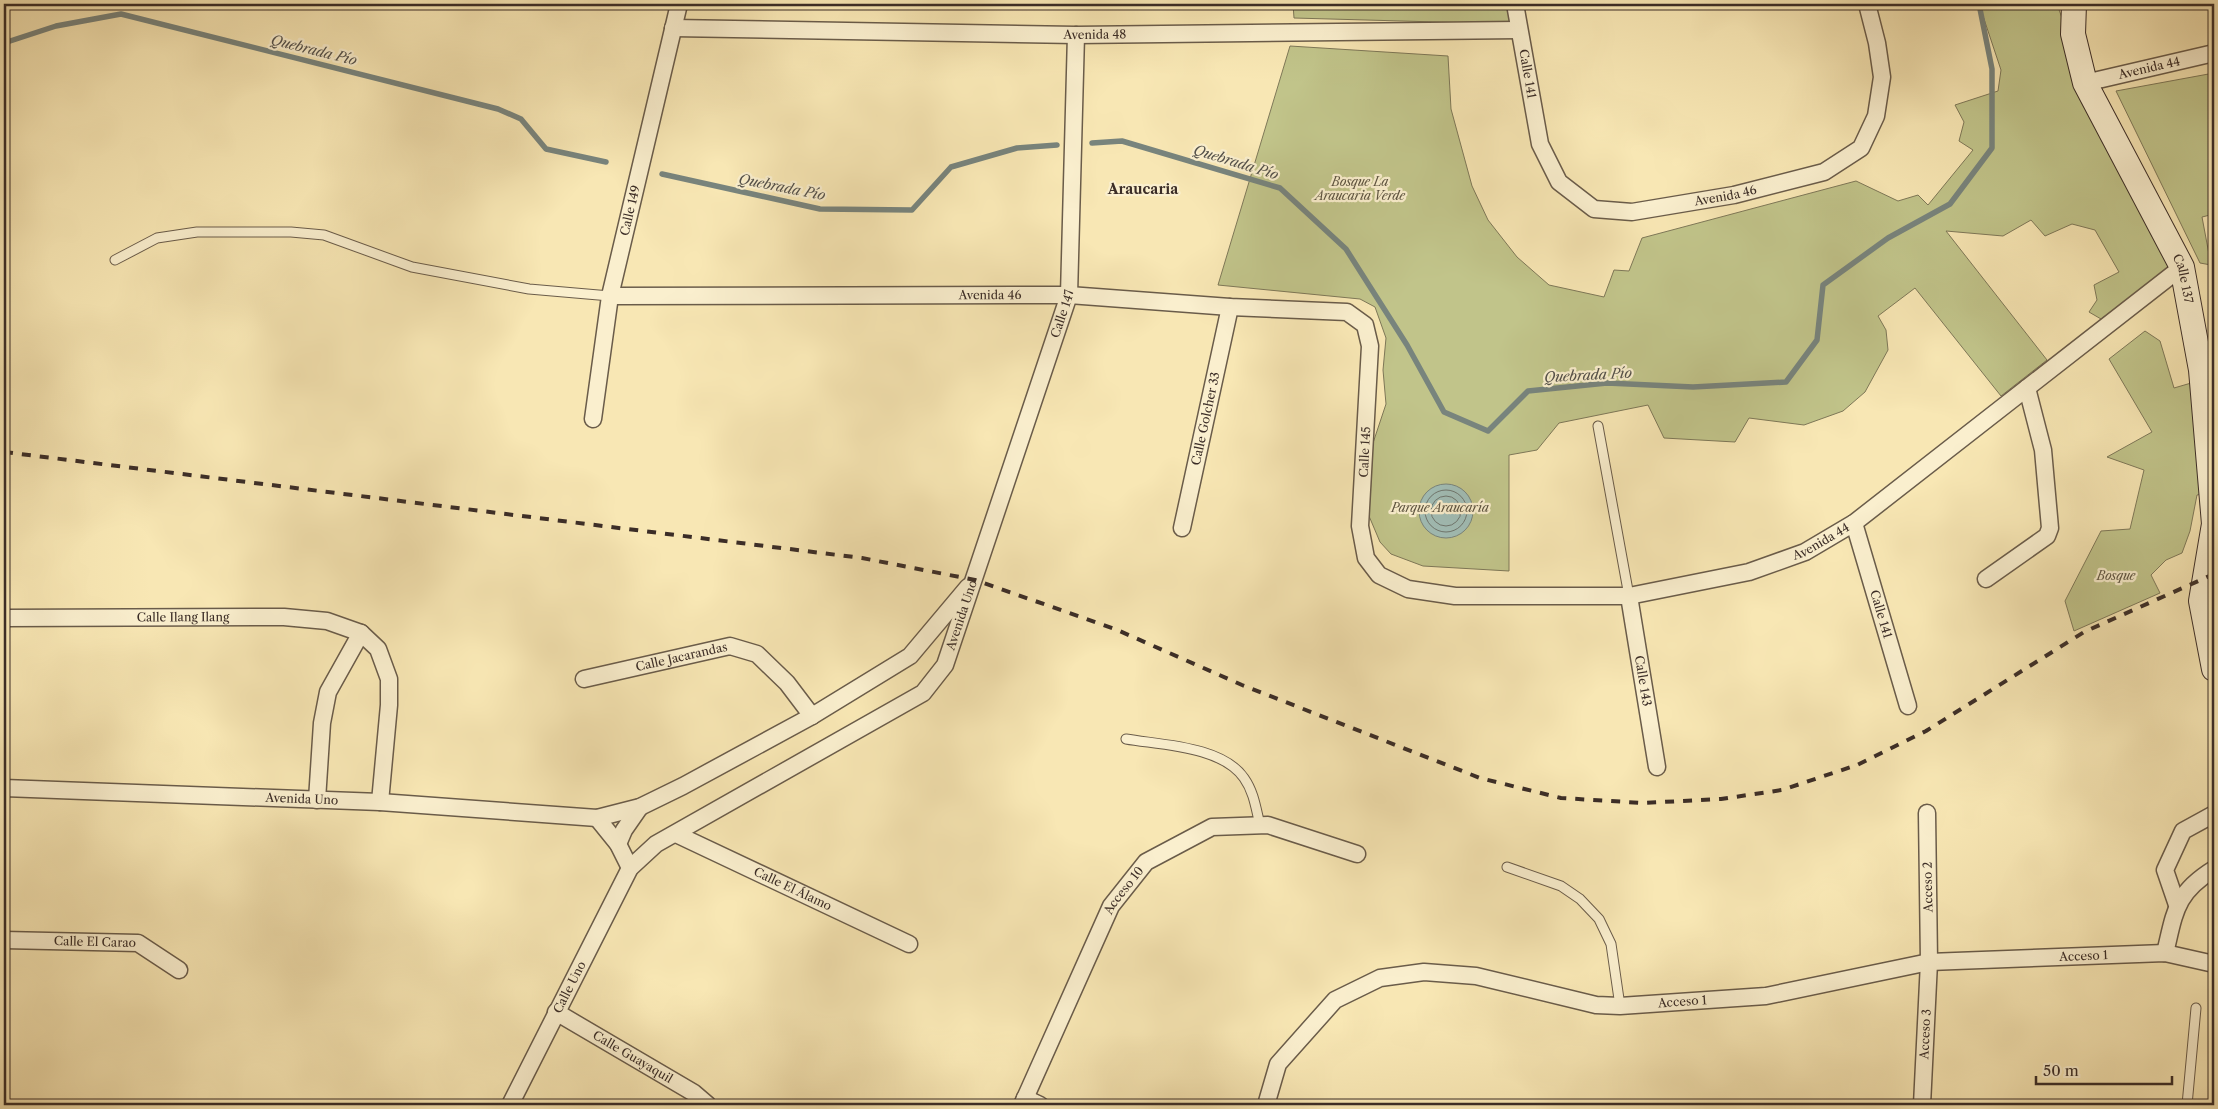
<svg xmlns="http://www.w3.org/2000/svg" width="2218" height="1109" viewBox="0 0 2218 1109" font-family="'Libre Caslon Text',serif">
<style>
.green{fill:#c1c48a;stroke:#7e7858}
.water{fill:#a1beb7;stroke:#78847d}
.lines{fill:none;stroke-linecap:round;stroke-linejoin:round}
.shore{stroke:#6e766f;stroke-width:1}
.stream{stroke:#78847d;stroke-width:5.5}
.lane-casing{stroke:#6a5c4a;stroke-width:11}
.street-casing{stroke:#6a5c4a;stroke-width:19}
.secondary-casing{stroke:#3b2d27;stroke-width:26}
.lane{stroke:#faefce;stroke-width:9}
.street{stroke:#faefce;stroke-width:16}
.secondary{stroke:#faefce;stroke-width:24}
.rail{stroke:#3b2d27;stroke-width:4;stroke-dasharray:9 9;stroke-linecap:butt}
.labels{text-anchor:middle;stroke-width:4.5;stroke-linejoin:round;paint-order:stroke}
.street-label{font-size:12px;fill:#3b2d27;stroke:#faefce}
.park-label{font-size:12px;font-style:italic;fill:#5c5340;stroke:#faefce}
.water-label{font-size:14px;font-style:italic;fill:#54514b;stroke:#faefce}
.neighbourhood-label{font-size:14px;font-weight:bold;fill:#3b2d27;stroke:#faefce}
</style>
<rect width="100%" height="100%" fill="#f8e7b4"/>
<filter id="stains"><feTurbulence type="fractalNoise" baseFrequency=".004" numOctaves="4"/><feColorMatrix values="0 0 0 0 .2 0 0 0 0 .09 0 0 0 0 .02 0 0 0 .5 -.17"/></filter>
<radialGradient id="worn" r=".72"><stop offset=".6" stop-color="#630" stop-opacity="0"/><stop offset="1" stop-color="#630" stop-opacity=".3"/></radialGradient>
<g class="green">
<path d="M 1293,4 L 1508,4 L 1510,24 L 1294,18 Z"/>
<path d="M 1979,4 L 2057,4 L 2085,83 L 2179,262 L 2101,319 L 2089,312 L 2097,300 L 2094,285 L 2119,272 L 2095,230 L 2072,224 L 2045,236 L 2031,220 L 2003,236 L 1946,231 L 2047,360 L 2001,396 L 1915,288 L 1878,316 L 1886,330 L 1888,350 L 1865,392 L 1843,411 L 1804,425 L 1749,418 L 1735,442 L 1664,438 L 1648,405 L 1559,423 L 1537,450 L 1509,455 L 1509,571 L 1423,566 L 1391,554 L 1380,542 L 1369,516 L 1373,443 L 1386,404 L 1383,370 L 1386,338 L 1375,307 L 1360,299 L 1218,285 L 1290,46 L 1448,56 L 1451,109 L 1472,186 L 1488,220 L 1517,257 L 1549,285 L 1604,297 L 1614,270 L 1629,271 L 1642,238 L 1856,181 L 1898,201 L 1918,195 L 1928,205 L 1973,150 L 1959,141 L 1964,122 L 1955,105 L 1998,91 L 2001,70 Z"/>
<path d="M 2214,73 L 2214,214 L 2202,217 L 2211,265 L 2200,263 L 2116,91 Z"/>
<path d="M 2145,331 L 2160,341 L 2174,388 L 2198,381 L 2211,492 L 2197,495 L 2190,531 L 2182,553 L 2166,560 L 2151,575 L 2160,593 L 2074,631 L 2065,601 L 2101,531 L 2130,529 L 2144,470 L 2107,457 L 2152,432 L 2109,359 Z"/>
</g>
<circle class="water" cx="1446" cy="511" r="27"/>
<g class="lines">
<g class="shore">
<circle cx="1446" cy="511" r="21"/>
<circle cx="1446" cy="511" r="15"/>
</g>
<g class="stream">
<path d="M 4,43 L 56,26 L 121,14 L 498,109 L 521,119 L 546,149 L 606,162"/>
<path d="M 1092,143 L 1122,141 L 1280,188 L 1346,249 L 1407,345 L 1444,412 L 1488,431 L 1528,391 L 1607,383 L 1693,387 L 1786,382 L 1817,340 L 1823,285 L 1888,238 L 1950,204 L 1992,148 L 1992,69 L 1979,4"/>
<path d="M 662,174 L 820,209 L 912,210 L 951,167 L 1017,148 L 1057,145"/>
</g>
<defs>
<g id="lane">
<path d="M 115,260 L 157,238 L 197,232 L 291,232 L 324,235 L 412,267 L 529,289 L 610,296"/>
<path d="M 1598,426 L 1629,596"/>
<path d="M 1126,739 C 1161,745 1222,746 1244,778 C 1254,792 1256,809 1260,825"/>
<path d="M 1507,867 L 1561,886 L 1580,899 L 1599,919 L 1611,944 L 1620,1006"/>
<path d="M 2187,1105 L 2196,1008"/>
</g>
<g id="street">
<path id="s1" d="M 1515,4 L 1540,144 L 1559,182 L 1594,209 L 1632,212 L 1734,195 L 1824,172 L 1861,148 L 1876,116 L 1882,77 L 1877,43 L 1867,4"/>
<path id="s2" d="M 673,28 L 1076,35 L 1519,30"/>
<path id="s3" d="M 2085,83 L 2214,53"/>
<path id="s4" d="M 610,296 L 1069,295 L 1230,307 L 1347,312 L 1365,325 L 1370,346 L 1360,526 L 1366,558 L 1379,575 L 1408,589 L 1455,596 L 1629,596 L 1749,572 L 1805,552 L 1854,523 L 2182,267"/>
<path id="s5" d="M 593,419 L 610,296 L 679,4"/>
<path id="s6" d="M 1854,523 L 1908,706"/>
<path id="s7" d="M 1182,528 L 1230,307"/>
<path d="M 1986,579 L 2047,536 L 2050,528 L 2043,450 L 2027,388"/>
<path id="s8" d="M 1629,596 L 1657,767"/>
<path id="s9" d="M 4,618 L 284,617 L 327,621 L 361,633 L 378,649 L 389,679 L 389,705 L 380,802"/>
<path id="s10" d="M 584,679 L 730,646 L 757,654 L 787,683 L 812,716"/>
<path id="s11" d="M 4,788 L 380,802 L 597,818 L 640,807 L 683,786 L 812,716 L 910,656 L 968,587"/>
<path d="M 317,800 L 322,723 L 328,692 L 361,633"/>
<path d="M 597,818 L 618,844 L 630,868"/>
<path id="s12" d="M 676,834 L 909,944"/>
<path d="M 618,844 L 624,830 L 640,807"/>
<path d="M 2177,905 L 2165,870 L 2183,831 L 2214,814"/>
<path id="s13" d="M 4,940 L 138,943 L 179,970"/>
<path d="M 2165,953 C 2175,912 2175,893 2214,869"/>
<path id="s14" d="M 556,1012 L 694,1093 L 708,1105"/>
<path d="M 1025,1098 L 1040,1105"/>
<path id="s15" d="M 510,1105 L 630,868 L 656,844 L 923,693 L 945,665 L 1069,295 L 1076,35"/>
<path id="s16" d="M 1022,1105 L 1111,906 L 1146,862 L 1212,827 L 1268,825 L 1357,854"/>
<path id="s17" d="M 1266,1105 L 1278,1064 L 1335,1000 L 1380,978 L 1424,972 L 1476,976 L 1596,1005 L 1620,1006 L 1766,996 L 1929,962 L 2165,953 L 2214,964"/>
<path id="s18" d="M 1922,1105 L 1929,962 L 1927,813"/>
</g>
<g id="secondary">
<path id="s19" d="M 2074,4 L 2073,34 L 2085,83 L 2182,267 L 2201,370 L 2214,524 L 2201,601 L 2214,669"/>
</g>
</defs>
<use href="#lane" class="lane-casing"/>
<use href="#street" class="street-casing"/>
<use href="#secondary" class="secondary-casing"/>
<use href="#lane" class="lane"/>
<use href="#street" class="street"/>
<use href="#secondary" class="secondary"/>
<path class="rail" d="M 4,452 L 862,558 L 975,580 L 1115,629 L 1242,685 L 1480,778 L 1561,798 L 1643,803 L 1721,799 L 1782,790 L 1857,765 L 1926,731 L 2084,632 L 2214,574"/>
</g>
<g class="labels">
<g class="street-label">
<text dy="4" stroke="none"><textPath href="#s2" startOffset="422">Avenida 48</textPath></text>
<text dy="4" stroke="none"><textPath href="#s3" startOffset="66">Avenida 44</textPath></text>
<text dy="4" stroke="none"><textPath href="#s1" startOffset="71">Calle 141</textPath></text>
<text dy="4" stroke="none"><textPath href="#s1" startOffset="362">Avenida 46</textPath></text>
<text dy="4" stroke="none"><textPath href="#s5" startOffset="212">Calle 149</textPath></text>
<text dy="4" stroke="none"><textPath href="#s19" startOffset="300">Calle 137</textPath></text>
<text dy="4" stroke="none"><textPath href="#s4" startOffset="380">Avenida 46</textPath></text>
<text dy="4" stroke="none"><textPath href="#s15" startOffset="1014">Calle 147</textPath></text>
<text dy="4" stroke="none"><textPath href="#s7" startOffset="112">Calle Golcher 33</textPath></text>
<text transform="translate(1365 452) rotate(-87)" y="4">Calle 145</text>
<text dy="4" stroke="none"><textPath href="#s4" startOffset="1470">Avenida 44</textPath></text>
<text dy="4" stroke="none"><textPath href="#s6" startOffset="95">Calle 141</textPath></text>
<text dy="4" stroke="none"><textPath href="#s9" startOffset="179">Calle Ilang Ilang</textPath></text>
<text dy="4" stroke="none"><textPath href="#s15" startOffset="696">Avenida Uno</textPath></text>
<text dy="4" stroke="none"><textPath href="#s10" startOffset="100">Calle Jacarandas</textPath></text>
<text dy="4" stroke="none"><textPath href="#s8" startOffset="86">Calle 143</textPath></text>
<text dy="4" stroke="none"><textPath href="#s11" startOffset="298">Avenida Uno</textPath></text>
<text transform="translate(1928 887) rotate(-91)" y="4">Acceso 2</text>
<text dy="4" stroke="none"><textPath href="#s12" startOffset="129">Calle El Álamo</textPath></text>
<text dy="4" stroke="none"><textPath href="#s16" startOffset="238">Acceso 10</textPath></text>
<text dy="4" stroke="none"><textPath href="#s13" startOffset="91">Calle El Carao</textPath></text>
<text dy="4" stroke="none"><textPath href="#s17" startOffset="890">Acceso 1</textPath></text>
<text dy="4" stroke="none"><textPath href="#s15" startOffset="132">Calle Uno</textPath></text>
<text dy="4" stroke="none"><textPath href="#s17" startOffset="485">Acceso 1</textPath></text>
<text dy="4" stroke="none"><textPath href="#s18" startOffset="71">Acceso 3</textPath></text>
<text dy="4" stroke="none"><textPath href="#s14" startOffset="89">Calle Guayaquil</textPath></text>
</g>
<g class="park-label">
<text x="1360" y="186">Bosque La<tspan x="1360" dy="14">Araucaria Verde</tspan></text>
<text x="1440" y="512">Parque Araucaría</text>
<text x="2116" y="580">Bosque</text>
</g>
<g class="water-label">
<text transform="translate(314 50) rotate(14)" y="5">Quebrada Pío</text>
<text transform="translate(1236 162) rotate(17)" y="5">Quebrada Pío</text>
<text transform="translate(782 187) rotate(11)" y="5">Quebrada Pío</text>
<text transform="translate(1588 375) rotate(-3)" y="5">Quebrada Pío</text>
</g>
<g class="neighbourhood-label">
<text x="1143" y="194">Araucaria</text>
</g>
</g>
<rect width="2218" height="1109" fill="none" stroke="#f8e7b4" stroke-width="20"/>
<rect x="5" y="5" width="2208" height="1099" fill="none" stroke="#3b2d27" stroke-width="2.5"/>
<rect x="10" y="10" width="2198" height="1089" fill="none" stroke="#3b2d27"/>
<path d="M2036 1076v8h136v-8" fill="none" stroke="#3b2d27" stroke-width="2.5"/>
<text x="2043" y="1076" font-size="15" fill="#3b2d27" stroke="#faefce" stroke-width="4" paint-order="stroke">50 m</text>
<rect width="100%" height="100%" filter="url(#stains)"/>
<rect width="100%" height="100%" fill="url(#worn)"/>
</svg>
